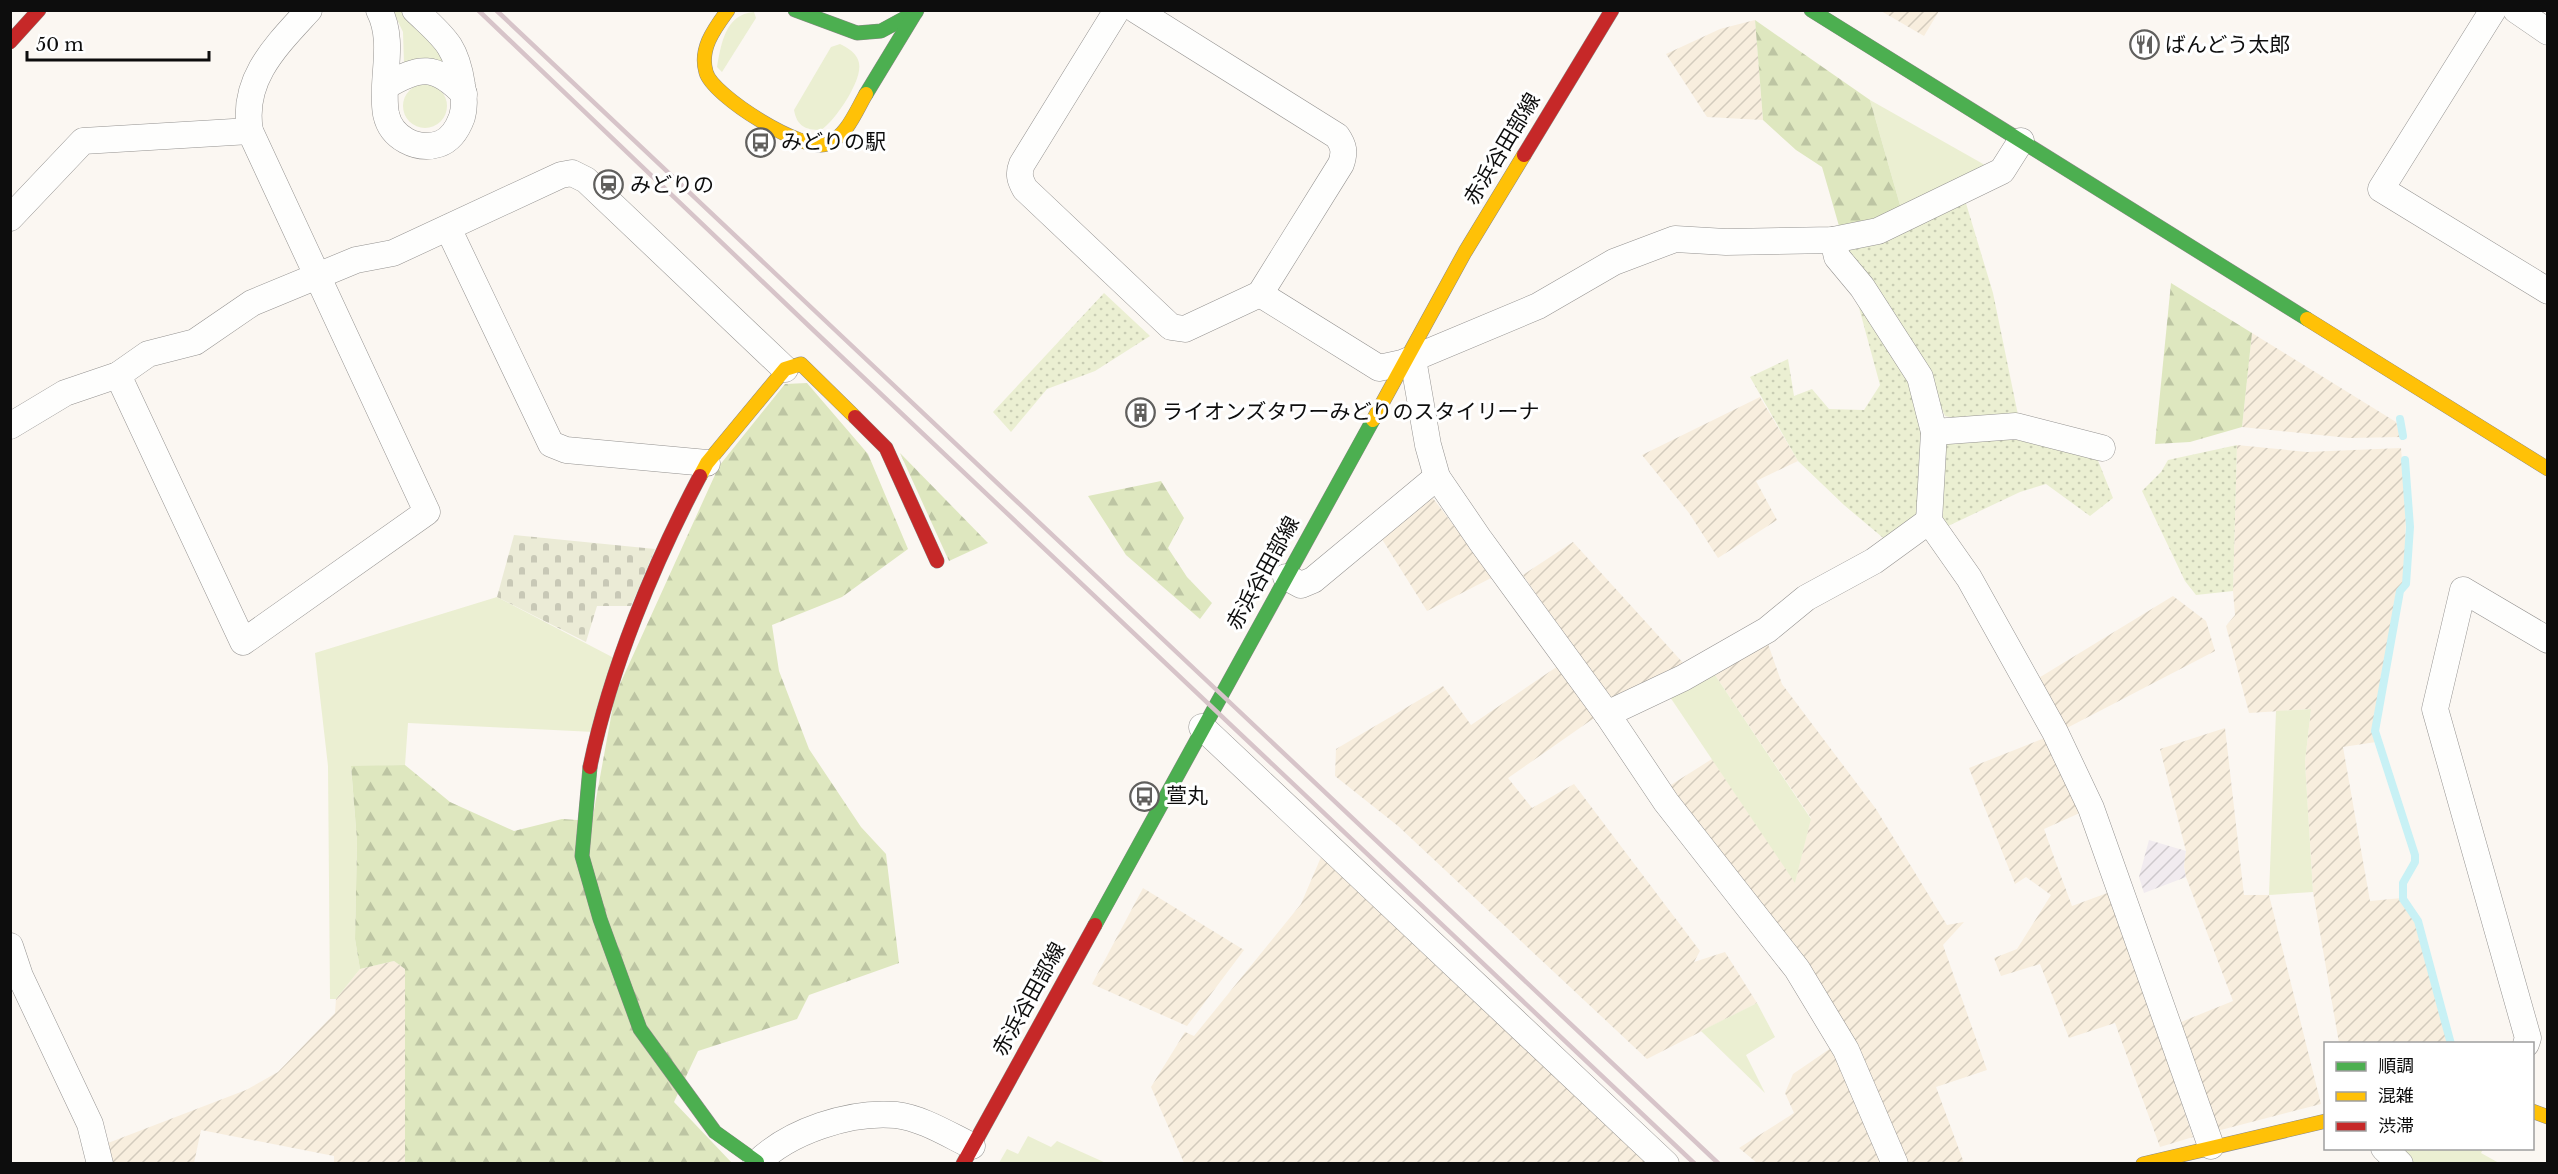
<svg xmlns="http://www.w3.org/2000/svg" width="2558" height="1174" viewBox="0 0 2558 1174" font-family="'Libre Baskerville','Noto Sans JP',serif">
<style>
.industrial{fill:url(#industrial-furrows)}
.farmland{fill:url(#farmland-furrows)}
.grass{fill:#ebefd2}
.forest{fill:url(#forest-firs)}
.cemetery{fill:url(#cemetery-stones)}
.garden{fill:url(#garden-dots)}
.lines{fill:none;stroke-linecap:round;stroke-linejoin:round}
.stream{stroke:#c8f1f5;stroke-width:8}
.street-casing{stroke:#949290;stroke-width:27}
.fast-casing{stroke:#8b8987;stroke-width:15}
.slow-casing{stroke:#8b8987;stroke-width:15}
.jam-casing{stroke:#8b8987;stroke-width:15}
.street{stroke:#fefefd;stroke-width:26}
.fast{stroke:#4caf50;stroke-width:14}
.slow{stroke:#ffc107;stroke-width:14}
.jam{stroke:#c62828;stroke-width:14}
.rail{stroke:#d7c4c9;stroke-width:4.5}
.labels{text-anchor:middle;stroke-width:6;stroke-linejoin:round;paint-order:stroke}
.poi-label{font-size:21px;fill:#0d0d0d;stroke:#fff;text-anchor:start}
.street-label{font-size:21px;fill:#0d0d0d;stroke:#fff}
</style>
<defs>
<pattern id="industrial-furrows" width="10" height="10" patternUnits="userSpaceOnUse" patternTransform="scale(1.5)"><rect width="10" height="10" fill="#f1ebef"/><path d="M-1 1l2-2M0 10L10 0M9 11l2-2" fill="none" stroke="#cdc8cc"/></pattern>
<pattern id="farmland-furrows" width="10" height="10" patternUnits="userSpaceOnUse" patternTransform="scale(1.5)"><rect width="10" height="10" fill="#f8eede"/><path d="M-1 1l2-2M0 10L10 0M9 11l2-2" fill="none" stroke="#d3cbbd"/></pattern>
<pattern id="forest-firs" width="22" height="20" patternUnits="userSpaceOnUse" patternTransform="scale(1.5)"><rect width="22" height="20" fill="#dee7bf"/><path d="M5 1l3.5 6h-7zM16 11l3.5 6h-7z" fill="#bdc5a3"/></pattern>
<pattern id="cemetery-stones" width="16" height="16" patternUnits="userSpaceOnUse" patternTransform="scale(1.5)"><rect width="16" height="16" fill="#ebebd6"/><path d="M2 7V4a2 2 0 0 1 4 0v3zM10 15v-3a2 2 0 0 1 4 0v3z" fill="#c8c8b6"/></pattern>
<pattern id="garden-dots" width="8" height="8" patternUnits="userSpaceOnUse" patternTransform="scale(1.5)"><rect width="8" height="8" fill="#ebefd2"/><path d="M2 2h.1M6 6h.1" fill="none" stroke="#c8ccb3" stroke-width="1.8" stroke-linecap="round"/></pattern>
</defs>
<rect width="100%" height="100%" fill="#fbf7f2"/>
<path class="industrial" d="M 2149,840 L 2186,851 L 2184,866 L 2186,877 L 2144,893 L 2139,877 Z"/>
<g class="farmland">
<path d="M 1881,11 L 1939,11 L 1924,36 Z"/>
<path d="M 1755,20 L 1763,120 L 1707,117 L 1666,54 L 1720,29 Z"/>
<path d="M 2252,333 L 2396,422 L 2401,437 L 2349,438 L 2242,427 Z"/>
<path d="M 1760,397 L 1798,461 L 1756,481 L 1777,520 L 1718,558 L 1689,513 L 1642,455 Z"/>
<path d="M 2237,445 L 2307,452 L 2401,448 L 2406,512 L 2404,585 L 2396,593 L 2373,731 L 2376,742 L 2343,747 L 2370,901 L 2402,898 L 2416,920 L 2452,1043 L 2339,1043 L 2313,892 L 2305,762 L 2311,709 L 2249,713 L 2226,626 L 2235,615 L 2233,591 Z"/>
<path d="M 1432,497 L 1493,577 L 1427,611 L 1380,536 Z"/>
<path d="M 1573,542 L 1685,665 L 1611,701 L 1523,575 Z"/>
<path d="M 2173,596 L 2206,621 L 2215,651 L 2065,729 L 2037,679 Z"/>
<path d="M 1767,641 L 1782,684 L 1876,809 L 1947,925 L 1964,922 L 1943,945 L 1987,1070 L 1936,1087 L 1964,1163 L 1905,1163 L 1893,1132 L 1666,788 L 1712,759 L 1795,882 L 1811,818 L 1715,675 Z"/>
<path d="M 1561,664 L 1597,716 L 1508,778 L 1532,808 L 1574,784 L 1700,951 L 1694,962 L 1725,952 L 1757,1003 L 1647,1059 L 1398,826 L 1335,776 L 1336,749 L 1443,686 L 1471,725 Z"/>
<path d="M 2225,728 L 2244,895 L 2269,895 L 2321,1104 L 2213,1132 L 2176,1024 L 2233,1001 L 2186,877 L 2184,866 L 2186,851 L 2160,749 Z"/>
<path d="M 2047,737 L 2082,812 L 2044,829 L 2056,863 L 2072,906 L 2110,892 L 2193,1137 L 2160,1147 L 2115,1023 L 2069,1038 L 2040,964 L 2001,976 L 1994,958 L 2017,949 L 2051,895 L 2026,877 L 2015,884 L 1969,768 Z"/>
<path d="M 1324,850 L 1652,1163 L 1184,1163 L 1151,1087 L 1185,1032 L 1194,1036 L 1301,904 Z"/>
<path d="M 1143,888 L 1244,950 L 1187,1026 L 1092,984 Z"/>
<path d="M 394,961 L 405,969 L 405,1163 L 334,1163 L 334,1156 L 201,1130 L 194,1163 L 112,1163 L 108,1143 L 246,1090 L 278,1072 L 335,1013 L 336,999 L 360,969 Z"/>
<path d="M 1831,1048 L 1884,1163 L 1757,1163 L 1739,1148 L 1794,1113 L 1785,1093 L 1793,1074 Z"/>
</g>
<g class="grass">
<path d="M 393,11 L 407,11 L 433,35 L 446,64 L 419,58 L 404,64 L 403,32 Z"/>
<path d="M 754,12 L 756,18 L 722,72 L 717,67 C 721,45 725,14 754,12 Z"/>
<path d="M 840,44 C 848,48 857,53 859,63 C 863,80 835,121 821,130 C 805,130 797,126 794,110 L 831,47 Z"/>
<circle cx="425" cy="106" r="22"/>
<path d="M 1870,100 L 1992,169 L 1902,212 Z"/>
<path d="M 497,597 L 614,658 L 594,732 L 408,723 L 405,765 L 351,767 L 357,841 L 355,939 L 360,969 L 336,999 L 330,999 L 328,766 L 315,653 Z"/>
<path d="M 1715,675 L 1811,819 L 1795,883 L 1670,697 Z"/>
<path d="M 2311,709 L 2305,762 L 2313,892 L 2269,895 L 2276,711 Z"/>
<path d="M 1757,1003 L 1775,1037 L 1746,1055 L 1765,1093 L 1701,1031 Z"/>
<path d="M 1028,1136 L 1051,1147 L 1057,1141 L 1106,1163 L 999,1163 L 1007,1149 L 1018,1154 Z"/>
<path d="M 2397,1149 L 2483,1149 L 2481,1153 L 2499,1163 L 2414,1163 Z"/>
</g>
<g class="forest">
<path d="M 1755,20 L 1870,100 L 1902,212 L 1871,228 L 1839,226 L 1822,167 L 1796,150 L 1763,120 Z"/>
<path d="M 2171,283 L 2252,333 L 2242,427 L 2190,442 L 2155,444 Z"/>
<path d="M 807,383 L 868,454 L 908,549 L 842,597 L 772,625 L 779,671 L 809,749 L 861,827 L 886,854 L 899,963 L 809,995 L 797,1019 L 698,1051 L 674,1102 L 732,1163 L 405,1163 L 405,969 L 394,961 L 360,969 L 355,939 L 357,841 L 351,766 L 405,765 L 450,802 L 514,831 L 562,819 L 592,821 L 615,695 L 719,466 L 785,384 Z"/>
<path d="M 900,453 L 988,543 L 949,561 Z"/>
<path d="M 1161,481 L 1184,518 L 1168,548 L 1187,577 L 1212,603 L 1200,619 L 1126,555 L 1088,496 Z"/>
</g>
<path class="cemetery" d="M 514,535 L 655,549 L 631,606 L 597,606 L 586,642 L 497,597 Z"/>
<g class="garden">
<path d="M 1965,200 L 1993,293 L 2018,415 L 1962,420 L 1945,416 L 1938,401 L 1844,251 Z"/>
<path d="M 1104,293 L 1150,336 L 1095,371 L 1047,389 L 1011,432 L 993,412 Z"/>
<path d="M 1858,304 L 1909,380 L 1923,425 L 1917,518 L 1888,542 L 1844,505 L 1798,461 L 1750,377 L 1788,359 L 1794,396 L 1812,389 L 1829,409 L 1864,410 L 1880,385 Z"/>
<path d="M 1965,440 L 2026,440 L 2097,458 L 2113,498 L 2090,516 L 2046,484 L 2020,492 L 1946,527 L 1940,518 L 1946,444 Z"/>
<path d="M 2237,445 L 2233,591 L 2196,595 L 2185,581 L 2142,491 L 2161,472 L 2168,460 Z"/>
</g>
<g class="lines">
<g class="stream">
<path d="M 2400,419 L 2403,436"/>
<path d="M 2405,460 L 2410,527 L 2406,584 L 2400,591 L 2375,731 L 2415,855 L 2415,862 L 2403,883 L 2403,899 L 2418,921 L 2451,1044"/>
</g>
<defs>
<g id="street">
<path d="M 379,10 C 396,43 380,80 386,114 C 391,138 417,151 439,144 C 451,140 458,128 462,117 C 465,107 464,95 462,85 C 456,44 443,37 415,10"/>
<path d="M 1117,10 L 1022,164 C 1018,174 1020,180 1025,189 L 1171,327 L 1185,329 L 1260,294 L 1341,164 C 1345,152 1344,146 1337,136 L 1136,10"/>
<path d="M 2493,10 L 2381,189 L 2548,291"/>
<path d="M 2516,10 L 2548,32"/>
<path d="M 386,86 C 420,66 435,64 464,94"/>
<path d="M 10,218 L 83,141 L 250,131"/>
<path d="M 448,228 L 551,444 L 566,450 L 707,463"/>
<path d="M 1833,240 L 1837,257 L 1862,287 L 1920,377 L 1934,432 L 1929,521 L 1969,578 L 2055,732 L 2091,808 L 2211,1146"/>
<path d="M 1260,294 L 1379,368 L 1402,363 L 1538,306 L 1614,262 L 1675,239 L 1726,242 L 1833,240 L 1878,231 L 2002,171 L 2021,141"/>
<path d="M 1413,359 L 1428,445 L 1437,477 L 1480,540 L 1607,714 L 1666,802 L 1797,969 L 1846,1050 L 1895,1164"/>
<path d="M 118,375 L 243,642 L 427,512 L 250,131 C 241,79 277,45 309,10"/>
<path d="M 10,426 L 65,393 L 118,375 L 148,354 L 195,342 L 252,303 L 356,260 L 393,253 L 561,175 L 572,173 L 586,180 L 785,369"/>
<path d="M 1934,432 L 2016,426 L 2102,448"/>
<path d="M 1286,577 L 1301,585 L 1313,580 L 1437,477"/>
<path d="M 1607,714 L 1683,678 L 1767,630 L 1806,598 L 1874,561 L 1929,521"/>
<path d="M 1202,727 L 1666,1164"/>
<path d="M 10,946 L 20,976 L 90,1124 L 100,1164"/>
<path d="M 2526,1044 L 2528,1038 L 2435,709 L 2463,590 L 2548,640"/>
<path d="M 2384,1148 L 2400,1164"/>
<path d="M 756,1164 C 789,1131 850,1111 896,1115 C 922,1118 949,1135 972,1146"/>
</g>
<g id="fast">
<path d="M 795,10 L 857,33 L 881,31 L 916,12"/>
<path d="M 1811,10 L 2307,319"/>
<path d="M 866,94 L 917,10"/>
<path d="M 590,767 L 582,856 L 600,919 L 640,1029 L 715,1132 L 757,1162"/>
<path d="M 1095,925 L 1373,420"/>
</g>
<g id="slow">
<path d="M 728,10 C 715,28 699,48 706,72 C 712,96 804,153 827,144 C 847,136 856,111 866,94"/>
<path d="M 2307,319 L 2548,469"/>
<path d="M 1373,420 L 1465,252 L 1524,155"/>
<path d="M 700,476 L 707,463 L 785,369 L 801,364 L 855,417"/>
<path d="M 2532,1111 L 2548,1117"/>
<path d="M 2143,1164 L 2326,1121"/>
</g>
<g id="jam">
<path d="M 10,42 L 39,10"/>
<path d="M 1524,155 L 1612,10"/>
<path d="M 855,417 L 886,448 L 937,561"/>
<path d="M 590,767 C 610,669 654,563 700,476"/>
<path d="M 963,1164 L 1095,925"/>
</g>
</defs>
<use href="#street" class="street-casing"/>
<use href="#fast" class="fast-casing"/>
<use href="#slow" class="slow-casing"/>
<use href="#jam" class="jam-casing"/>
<use href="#street" class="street"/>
<use href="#fast" class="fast"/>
<use href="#slow" class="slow"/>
<use href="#jam" class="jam"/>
<g class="rail">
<path d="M 478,10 L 809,326 L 1695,1164"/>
<path d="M 496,10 C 901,397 1312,778 1719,1164"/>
</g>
</g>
<defs>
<symbol id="restaurant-ring" viewBox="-11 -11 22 22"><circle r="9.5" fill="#fff" stroke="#605f5d" stroke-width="1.5"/><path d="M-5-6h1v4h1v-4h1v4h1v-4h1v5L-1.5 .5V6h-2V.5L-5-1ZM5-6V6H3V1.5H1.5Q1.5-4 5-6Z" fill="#605f5d"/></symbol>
<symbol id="bus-ring" viewBox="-11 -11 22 22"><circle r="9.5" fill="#fff" stroke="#605f5d" stroke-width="1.5"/><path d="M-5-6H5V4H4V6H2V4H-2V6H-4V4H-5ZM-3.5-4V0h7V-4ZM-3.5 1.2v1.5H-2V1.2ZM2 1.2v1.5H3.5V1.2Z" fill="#605f5d"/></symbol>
<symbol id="station-ring" viewBox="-11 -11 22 22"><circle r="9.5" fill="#fff" stroke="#605f5d" stroke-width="1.5"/><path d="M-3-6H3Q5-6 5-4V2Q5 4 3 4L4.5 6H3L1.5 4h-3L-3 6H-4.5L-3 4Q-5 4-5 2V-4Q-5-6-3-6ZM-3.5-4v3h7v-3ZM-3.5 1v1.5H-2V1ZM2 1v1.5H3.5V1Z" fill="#605f5d"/></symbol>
<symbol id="building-ring" viewBox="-11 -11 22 22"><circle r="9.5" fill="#fff" stroke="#605f5d" stroke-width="1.5"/><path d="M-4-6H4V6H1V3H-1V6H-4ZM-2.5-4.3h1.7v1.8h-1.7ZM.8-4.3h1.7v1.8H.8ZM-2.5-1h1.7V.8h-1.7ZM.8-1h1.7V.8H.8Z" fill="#605f5d"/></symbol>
</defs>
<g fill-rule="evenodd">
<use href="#restaurant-ring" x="2128" y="28" width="33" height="33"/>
<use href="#bus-ring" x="744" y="126" width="33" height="33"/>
<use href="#station-ring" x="592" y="168" width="33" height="33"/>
<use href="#building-ring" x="1124" y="396" width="33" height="33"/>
<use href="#bus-ring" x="1128" y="780" width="33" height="33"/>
</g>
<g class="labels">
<g class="poi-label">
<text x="2165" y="52">ばんどう太郎</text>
<text x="781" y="149">みどりの駅</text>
<text x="630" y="192">みどりの</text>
<text x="1162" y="419">ライオンズタワーみどりのスタイリーナ</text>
<text x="1166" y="803">萱丸</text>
</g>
<g class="street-label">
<text transform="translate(1502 149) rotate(-59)" y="7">赤浜谷田部線</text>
<text transform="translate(1263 573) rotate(-61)" y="7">赤浜谷田部線</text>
<text transform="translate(1029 999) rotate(-61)" y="7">赤浜谷田部線</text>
</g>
</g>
<rect width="2558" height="1174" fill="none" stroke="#0d0d0d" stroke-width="24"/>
<rect x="2324" y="1042" width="210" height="108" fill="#ffffff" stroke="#9e9e9e" stroke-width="1.5"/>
<rect x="2336" y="1062" width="30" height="9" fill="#4caf50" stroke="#9e9e9e" stroke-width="1.5"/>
<text x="2378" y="1072" font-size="18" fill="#0d0d0d">順調</text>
<rect x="2336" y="1092" width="30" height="9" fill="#ffc107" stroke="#9e9e9e" stroke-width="1.5"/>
<text x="2378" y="1102" font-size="18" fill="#0d0d0d">混雑</text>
<rect x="2336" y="1122" width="30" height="9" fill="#c62828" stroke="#9e9e9e" stroke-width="1.5"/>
<text x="2378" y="1132" font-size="18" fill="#0d0d0d">渋滞</text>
<path d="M27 51v9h182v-9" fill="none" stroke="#0d0d0d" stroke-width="3"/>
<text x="36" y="51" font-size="18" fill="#0d0d0d" stroke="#ffffff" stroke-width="4.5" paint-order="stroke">50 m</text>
</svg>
